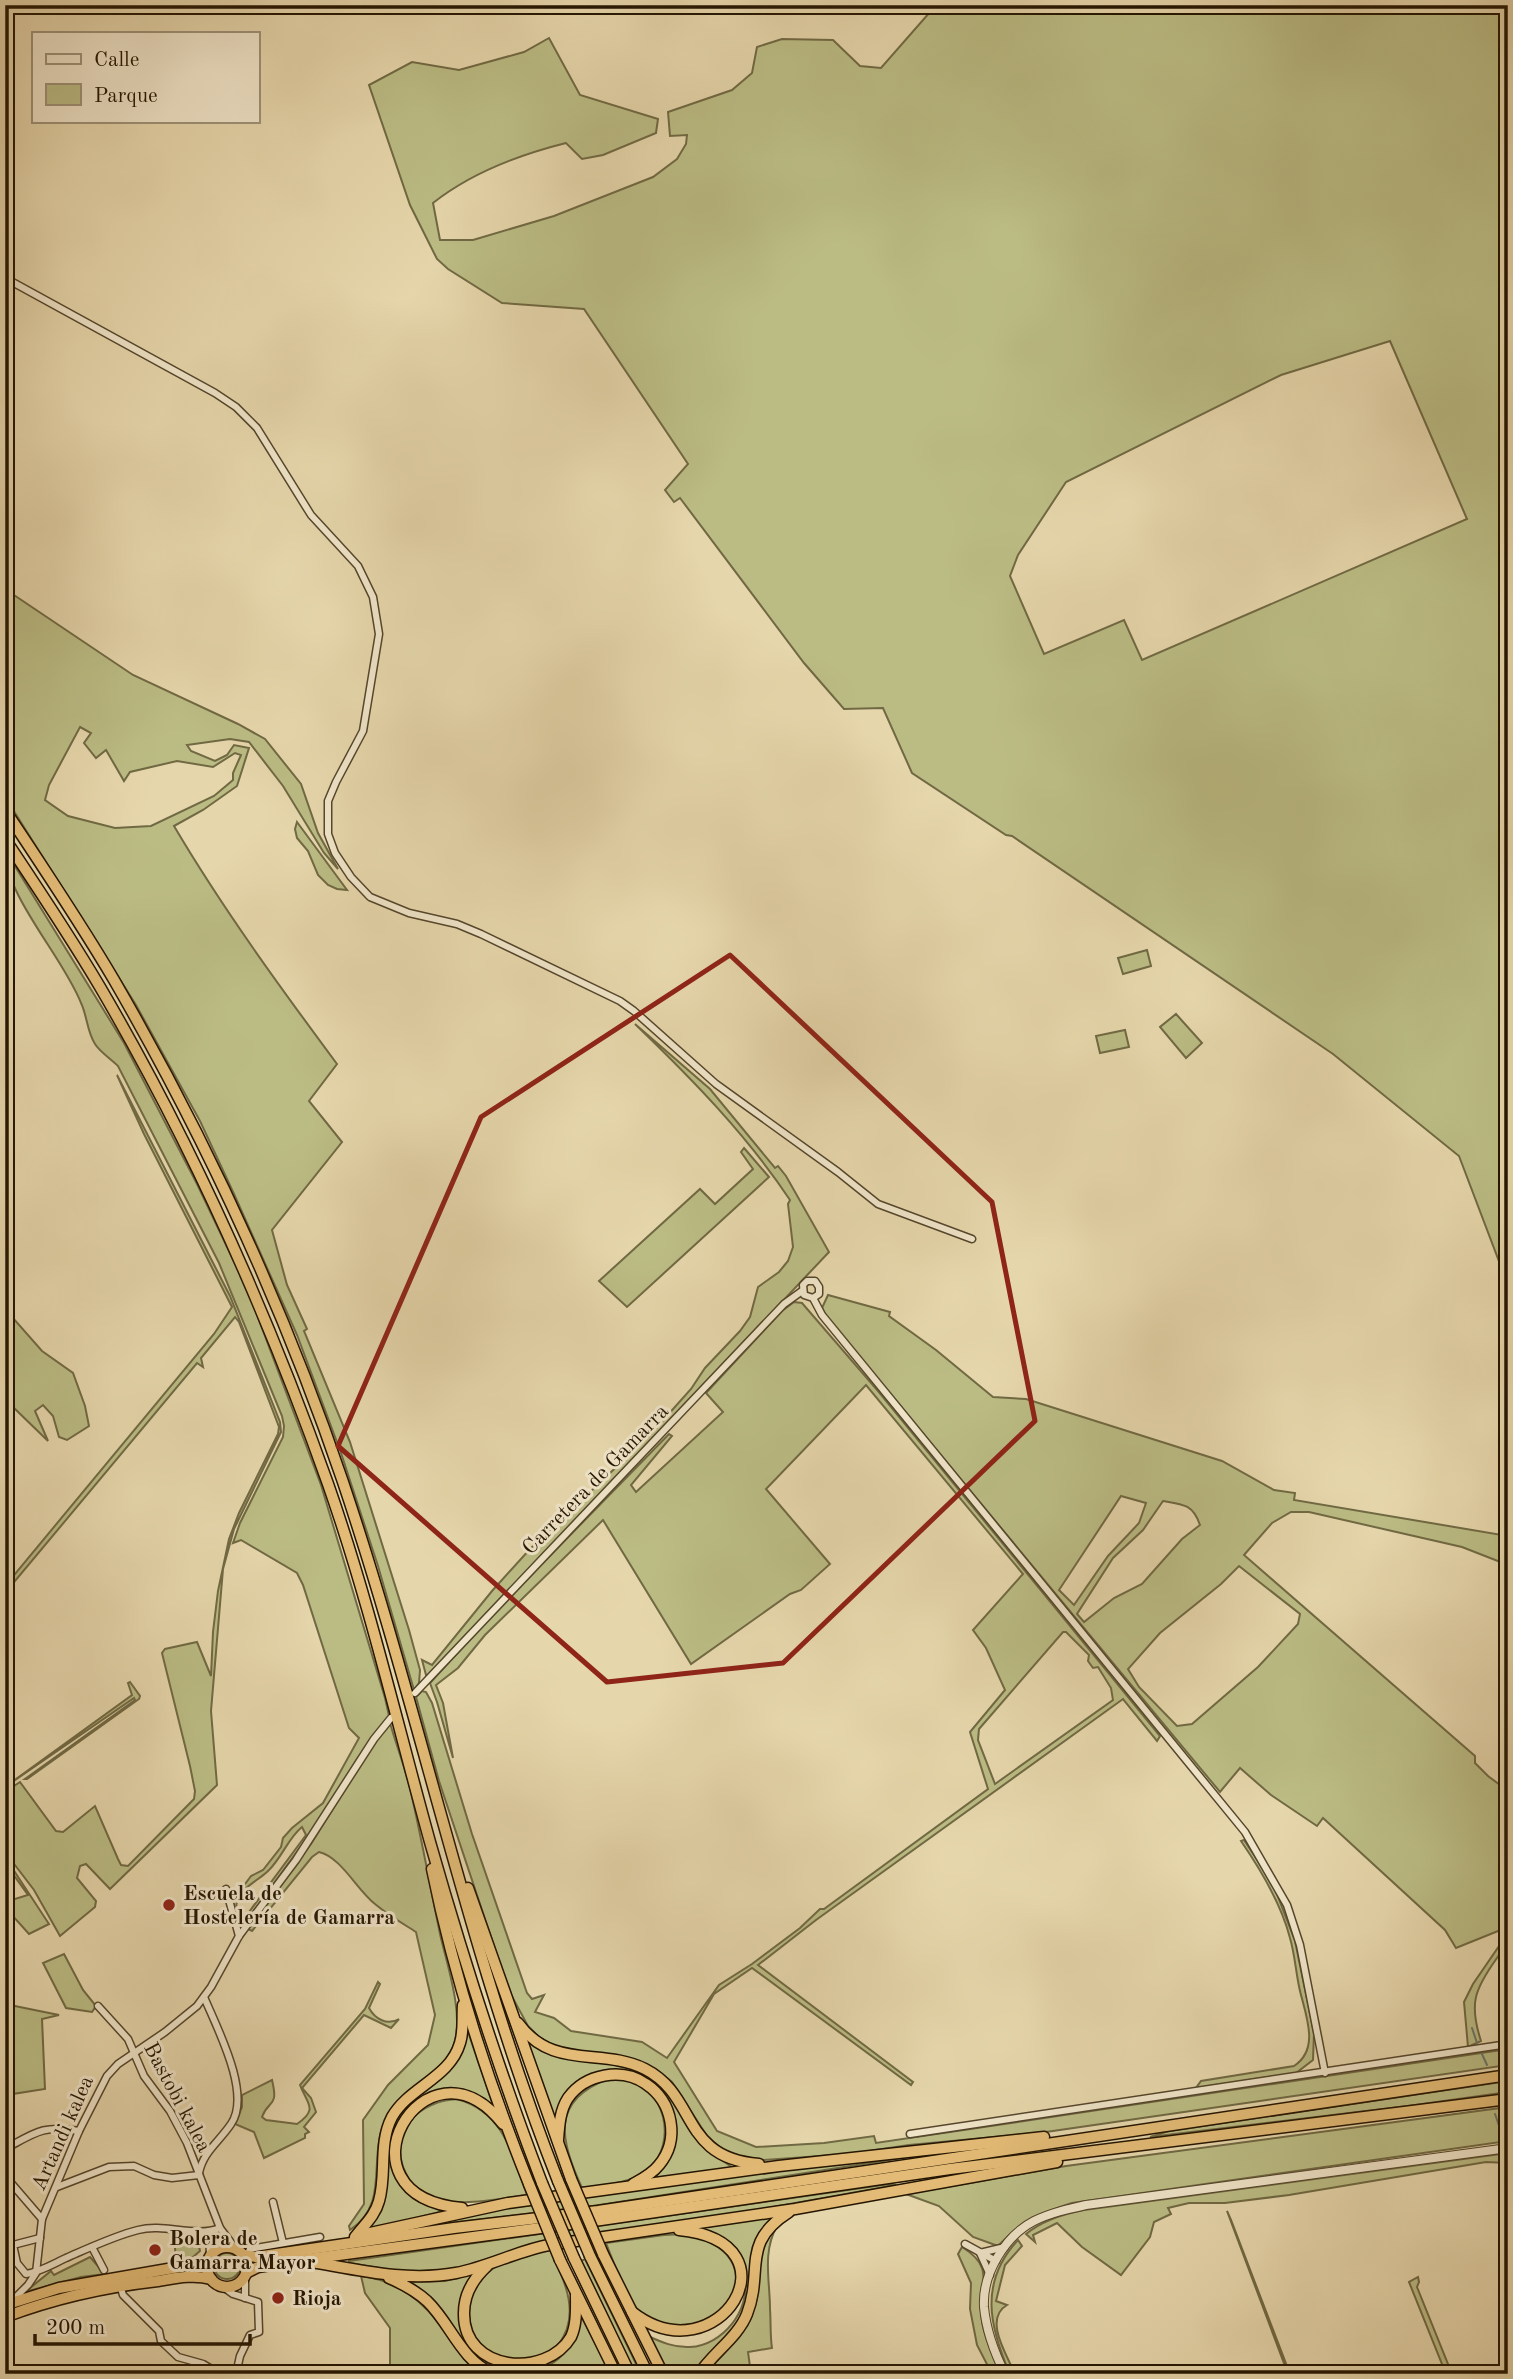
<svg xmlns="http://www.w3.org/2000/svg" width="1513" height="2379" viewBox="0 0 1513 2379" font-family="'Old Standard TT',serif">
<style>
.green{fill:#bbbc84;stroke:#706943;stroke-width:2;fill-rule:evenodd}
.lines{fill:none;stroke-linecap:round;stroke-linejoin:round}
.stream{stroke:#69776a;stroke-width:2}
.minor-casing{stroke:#55462c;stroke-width:9}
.tertiary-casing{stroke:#55462c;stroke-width:10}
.trunk-casing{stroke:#251602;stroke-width:13}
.motorway-casing{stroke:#251602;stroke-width:13}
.minor{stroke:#efe4c8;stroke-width:6}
.tertiary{stroke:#efe4c8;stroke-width:8}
.trunk{stroke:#e3bb76;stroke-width:10}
.motorway{stroke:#e3bb76;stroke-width:10}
.motorway-bridge-casing{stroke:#251602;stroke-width:13;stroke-linecap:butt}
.motorway-bridge{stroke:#e3bb76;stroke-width:10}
.marked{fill:none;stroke:#8f2418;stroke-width:5;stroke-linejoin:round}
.poi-dot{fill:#8f2418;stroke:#efe4c8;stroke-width:2.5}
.labels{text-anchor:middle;stroke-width:6;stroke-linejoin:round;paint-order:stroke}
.street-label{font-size:21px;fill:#251602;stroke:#efe4c8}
.poi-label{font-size:21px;font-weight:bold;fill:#251602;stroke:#efe4c8;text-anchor:start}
</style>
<rect width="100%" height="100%" fill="#e6d6ab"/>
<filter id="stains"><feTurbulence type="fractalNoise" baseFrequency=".00286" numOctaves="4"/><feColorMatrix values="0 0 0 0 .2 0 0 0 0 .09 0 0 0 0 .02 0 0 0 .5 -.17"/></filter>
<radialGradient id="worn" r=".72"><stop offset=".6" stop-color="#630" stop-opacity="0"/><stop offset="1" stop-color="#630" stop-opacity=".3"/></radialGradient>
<g class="green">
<path d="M 939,5 L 1508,5 L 1508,1285 L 1459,1156 L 1333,1054 L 1012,836 L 1006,835 L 912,773 L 883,708 L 844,709 L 804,663 L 680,498 L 674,502 L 665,490 L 688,464 L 584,309 L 502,303 L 448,269 L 437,259 L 410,205 L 369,85 L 412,62 L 459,70 L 524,52 L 549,38 L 580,95 L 658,119 L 656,133 L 603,155 L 582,159 L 566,143 C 518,155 471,173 433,203 L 440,240 L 473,240 L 554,216 L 653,177 L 677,159 L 686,144 L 687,135 L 670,136 L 668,112 L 732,90 L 752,73 L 757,47 L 782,39 L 833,40 L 860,66 L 881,68 L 930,12 ZM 1390,341 L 1467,519 L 1142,660 L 1124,620 L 1044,654 L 1010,576 L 1018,555 L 1066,482 L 1281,375 Z"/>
<path d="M 5,589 L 133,675 L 238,724 L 265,739 L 301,784 L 318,833 L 338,869 L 324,853 L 283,786 L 249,742 L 230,739 L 187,745 L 191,751 L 215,761 L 227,755 L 234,745 L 249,748 L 237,786 L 203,810 L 174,826 C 223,909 280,987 337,1064 L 309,1101 L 342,1142 L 272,1230 L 287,1285 L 307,1329 L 304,1331 L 350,1442 L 409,1630 L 420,1670 L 419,1683 L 414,1690 L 378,1566 L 341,1453 L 297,1335 L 234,1194 L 200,1121 L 136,1005 L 5,797 L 5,771 L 7,772 L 5,769 ZM 80,727 L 91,733 L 84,743 L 96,758 L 106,750 L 124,781 L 130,772 L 177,761 L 213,767 L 235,753 L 241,755 L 233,773 L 233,780 L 214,796 L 151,826 L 115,828 L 68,816 L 45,800 L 49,785 Z"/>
<path d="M 297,822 L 347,890 L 337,889 L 328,885 L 318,875 L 308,851 L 297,838 L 295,829 Z"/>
<path d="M 5,850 L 124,1043 L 197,1184 L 248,1291 L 321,1485 L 385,1698 L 389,1716 L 357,1759 L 329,1808 L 242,1927 L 240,1926 L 232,1902 L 251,1876 L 263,1870 L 281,1847 L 283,1838 L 292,1828 L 323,1803 L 359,1738 L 349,1728 L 303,1585 L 297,1573 L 241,1540 L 233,1543 L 240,1523 L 283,1437 L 284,1426 L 282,1416 L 219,1263 L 118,1066 C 111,1059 100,1052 95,1044 C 87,1032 87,1015 81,1003 C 63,957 5,896 5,850 ZM 302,1827 L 306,1835 L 249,1912 L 241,1918 C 238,1913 235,1908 237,1902 C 241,1887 258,1881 268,1871 C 282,1858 288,1838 302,1827 Z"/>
<path d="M 1147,950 L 1151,966 L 1123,974 L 1118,958 Z"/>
<path d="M 1176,1014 L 1202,1043 L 1186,1058 L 1160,1027 Z"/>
<path d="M 635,1024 L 710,1089 L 775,1168 L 778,1166 L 786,1176 L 829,1252 L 429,1675 L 426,1675 L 422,1660 L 432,1665 L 492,1591 L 530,1549 L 649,1436 L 691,1389 L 705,1368 L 740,1331 L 750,1317 L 758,1287 L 779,1272 L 788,1261 L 793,1247 L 788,1204 L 790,1200 C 746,1134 692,1079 635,1024 Z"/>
<path d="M 1125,1030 L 1129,1047 L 1100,1053 L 1096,1036 Z"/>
<path d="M 117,1075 L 230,1296 L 280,1422 L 281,1432 L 234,1529 L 223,1569 L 211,1711 L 217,1785 L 110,1889 L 86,1864 L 80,1866 L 77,1878 L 96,1901 L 95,1907 L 60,1936 L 34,1890 L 5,1852 L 5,1792 L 20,1782 L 56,1831 L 63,1832 L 95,1806 L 118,1859 L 121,1865 L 128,1866 L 194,1799 L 195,1791 L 190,1766 L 162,1653 L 165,1649 L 197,1642 L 211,1676 L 213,1632 L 218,1591 L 229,1539 L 239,1513 L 278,1434 L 279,1427 L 239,1322 L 235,1317 L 201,1358 L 203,1367 L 197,1363 L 5,1593 L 5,1586 L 214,1334 L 232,1307 L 144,1134 Z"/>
<path d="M 744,1148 L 769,1177 L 627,1307 L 599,1281 L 700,1189 L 715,1204 L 753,1169 L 741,1152 Z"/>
<path d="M 828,1295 L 890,1312 L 889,1316 L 936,1350 L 993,1397 L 1026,1399 L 1222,1461 L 1274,1490 L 1295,1493 L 1294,1500 L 1508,1536 L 1508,1565 L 1462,1547 L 1309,1512 L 1291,1512 L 1272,1523 L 1244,1555 L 1475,1756 L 1475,1763 L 1488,1776 L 1508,1791 L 1508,1927 L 1456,1948 L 1445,1930 L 1323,1818 L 1317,1826 L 1271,1795 L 1240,1768 L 1220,1792 L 827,1318 L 822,1308 ZM 1121,1496 L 1146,1503 L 1139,1523 L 1108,1556 L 1074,1605 L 1059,1590 ZM 1163,1501 C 1182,1504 1193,1504 1200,1525 L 1182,1539 L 1142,1584 L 1114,1598 L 1084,1622 L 1077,1614 L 1113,1558 L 1143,1530 ZM 1239,1566 L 1300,1614 L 1298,1624 L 1258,1667 L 1192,1724 L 1177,1726 L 1139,1687 L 1128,1669 L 1160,1633 L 1221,1584 Z"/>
<path d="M 794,1302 L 802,1303 L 878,1391 L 1160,1736 L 1157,1741 L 1123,1699 L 816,1920 L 758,1965 L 913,2082 L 911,2085 L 752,1968 L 714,1994 L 674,2062 L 717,2131 L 756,2147 L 824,2143 L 874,2136 L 876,2143 L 1508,2049 L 1508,2065 L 1046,2132 L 909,2145 L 849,2154 L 764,2160 L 742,2158 L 723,2150 L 707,2136 L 672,2082 L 657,2070 L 638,2061 L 571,2051 L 553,2046 L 538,2036 L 528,2026 L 509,1991 L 439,1781 L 416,1697 L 422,1691 L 426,1692 L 432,1703 L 472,1834 L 527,1993 L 532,1999 L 544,1995 L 535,2012 L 554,2018 L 571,2031 L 642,2042 L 667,2058 L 719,1985 L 752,1964 L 800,1928 L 820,1909 L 824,1909 L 988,1789 L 970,1732 L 1005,1690 L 986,1648 L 973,1630 L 1023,1574 L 866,1385 L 766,1489 L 830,1564 L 801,1590 L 790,1594 L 691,1664 L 603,1520 L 485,1635 L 458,1668 L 436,1685 L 443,1703 L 453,1758 L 437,1702 L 430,1683 L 495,1612 L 669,1434 L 672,1436 L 631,1485 L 636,1492 L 723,1412 L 706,1393 L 782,1311 ZM 1063,1632 L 1066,1632 L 1089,1655 L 1088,1661 L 1093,1668 L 1098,1667 L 1111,1688 L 1113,1700 L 995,1784 L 978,1740 L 979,1729 Z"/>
<path d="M 5,1305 L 12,1317 L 42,1351 L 73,1373 L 85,1406 L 89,1426 L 67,1440 L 59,1437 L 53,1416 L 43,1405 L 35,1411 L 48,1441 L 14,1408 L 5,1406 L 5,1342 L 11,1337 L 5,1322 Z"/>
<path d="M 130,1682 L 140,1696 L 139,1699 L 27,1779 L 25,1779 L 135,1700 L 134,1698 L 5,1787 L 132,1695 L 128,1683 Z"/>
<path d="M 390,1723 C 396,1744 404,1765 410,1788 C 421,1836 430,1885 440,1934 C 447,1965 464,2014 454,2044 C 443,2078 395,2091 382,2128 C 370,2163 388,2206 350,2230 L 349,2226 L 364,2204 L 363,2120 L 388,2085 L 428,2045 L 435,2015 L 416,1932 C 402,1923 388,1915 375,1904 C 357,1890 341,1857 319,1852 L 312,1857 L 252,1931 L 248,1929 L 311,1844 L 378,1737 Z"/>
<path d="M 1244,1840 L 1273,1884 L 1295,1941 L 1314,2033 L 1313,2060 L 1296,2073 L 1196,2088 L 1201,2081 L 1294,2066 C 1320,2049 1306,2016 1300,1991 C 1296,1974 1295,1955 1290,1938 C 1281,1903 1261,1870 1241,1841 Z"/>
<path d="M 5,1857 L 49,1924 L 29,1934 L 12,1915 L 5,1912 L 5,1902 L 28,1895 L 5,1863 Z"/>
<path d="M 1508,1933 C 1508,1944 1503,1949 1497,1958 C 1474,1990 1469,2004 1481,2041 L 1468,2047 L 1464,2002 L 1473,1984 Z"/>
<path d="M 64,1954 L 83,1990 L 96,2006 L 92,2012 L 66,2008 L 43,1963 Z"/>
<path d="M 378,1982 L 380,1984 L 369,2008 C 375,2019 387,2026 399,2019 L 391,2028 L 364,2015 L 302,2088 L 311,2098 L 316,2112 L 304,2127 L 309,2132 L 305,2134 L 305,2138 L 264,2158 L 254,2132 L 235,2124 L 242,2107 L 242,2095 L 272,2080 C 279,2109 268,2099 262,2117 L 266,2120 L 297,2124 C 319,2109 307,2104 300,2085 L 365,2009 Z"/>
<path d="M 5,2004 L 59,2015 L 42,2019 L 45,2089 L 13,2094 L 10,2103 L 5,2104 Z"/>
<path d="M 467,2029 L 493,2105 C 483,2099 474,2093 463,2091 C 452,2089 442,2093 432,2097 C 367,2121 384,2192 443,2211 L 366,2231 L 378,2214 L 388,2134 L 401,2110 L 446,2072 Z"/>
<path d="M 525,2036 L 601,2062 L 640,2070 L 662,2086 L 708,2150 L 733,2168 L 653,2178 L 662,2169 L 670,2106 L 623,2070 L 565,2097 L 554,2120 Z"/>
<path d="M 608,2079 C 613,2079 620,2078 625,2079 C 665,2086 678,2142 649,2169 C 631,2184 604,2185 582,2188 C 561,2141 549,2101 608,2079 Z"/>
<path d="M 1508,2081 L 1508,2092 L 1408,2106 L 1150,2137 L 1169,2131 Z"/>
<path d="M 457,2099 C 504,2112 512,2154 527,2195 C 497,2199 449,2210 421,2193 C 412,2187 407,2176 403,2167 C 390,2128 421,2101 457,2099 Z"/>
<path d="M 1508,2107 L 1508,2141 L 1072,2203 C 1038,2214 1023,2220 998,2246 L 973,2237 L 939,2206 L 906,2194 L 1066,2166 Z"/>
<path d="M 934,2153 L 593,2206 L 417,2227 L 466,2214 L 856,2160 Z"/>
<path d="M 1508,2153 L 1508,2163 L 1486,2162 L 1289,2195 L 1225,2203 L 1189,2203 L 1168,2208 L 1171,2214 L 1154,2222 L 1150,2237 L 1121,2275 L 1082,2247 L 1057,2223 L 1033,2235 L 1035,2242 L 1026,2234 C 1043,2220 1063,2214 1084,2210 Z"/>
<path d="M 890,2184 L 896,2185 L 728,2215 L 523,2247 L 450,2271 L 403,2272 L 349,2263 L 349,2261 Z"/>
<path d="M 1227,2211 L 1231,2220 L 1290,2374 L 1288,2374 Z"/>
<path d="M 773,2217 C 738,2253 761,2282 741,2319 C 731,2337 709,2357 696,2374 L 669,2374 L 648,2336 C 661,2342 675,2348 690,2347 C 723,2345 750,2311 745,2278 C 743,2270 736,2262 731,2255 C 720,2239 718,2235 700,2228 Z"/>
<path d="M 777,2226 C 762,2252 770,2281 770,2309 C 771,2323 770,2335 772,2348 L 748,2352 L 751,2374 L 705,2374 L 747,2326 L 757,2299 L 762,2245 Z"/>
<path d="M 685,2234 C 794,2256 706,2379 639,2312 C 624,2292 615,2266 606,2243 L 664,2235 Z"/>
<path d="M 174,2236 L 197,2237 L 200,2251 L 193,2257 L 176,2260 Z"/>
<path d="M 1018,2240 L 1022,2246 L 1005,2265 L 996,2301 L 1007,2305 C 983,2319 1007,2355 1015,2374 L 1010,2374 C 989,2326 979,2282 1018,2240 Z"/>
<path d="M 962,2247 C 999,2270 976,2286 982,2321 C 985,2340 994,2357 1002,2374 L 992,2374 L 977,2345 L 970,2309 L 971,2283 L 958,2254 Z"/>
<path d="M 550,2249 C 564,2279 582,2315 558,2345 C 550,2356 540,2361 526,2360 C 517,2359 502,2361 494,2356 C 460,2337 461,2288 494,2268 C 510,2257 531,2254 550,2249 Z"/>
<circle cx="227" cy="2266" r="13"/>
<path d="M 90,2257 L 105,2274 L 81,2277 L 25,2292 L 51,2271 L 54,2275 Z"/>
<path d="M 585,2259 L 641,2374 L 636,2374 L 628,2359 L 581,2261 Z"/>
<path d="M 472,2274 L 463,2293 C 466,2307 473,2347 480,2356 C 500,2379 550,2376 566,2350 C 573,2340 576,2325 580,2314 L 611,2374 L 506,2374 L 494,2371 L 481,2364 L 408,2282 L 445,2281 Z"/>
<path d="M 361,2276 C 397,2280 426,2303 446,2333 C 457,2349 465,2364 482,2374 L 390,2374 L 390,2328 L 365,2293 Z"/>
<path d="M 1418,2277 L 1419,2282 L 1417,2287 L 1452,2374 L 1446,2374 L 1409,2282 Z"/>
</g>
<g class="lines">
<g class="stream">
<path d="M 1472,2028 L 1477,2043"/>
<path d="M 1482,2054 L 1487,2065"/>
<path d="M 1495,2114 L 1505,2143"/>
</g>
<defs>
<g id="minor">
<path d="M 5,278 L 215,393 L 236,407 L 257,428 L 311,515 L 358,566 L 373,597 L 379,634 L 363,731 L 336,782 L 328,801 L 328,834 L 335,853 L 351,877 L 370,897 L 409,913 L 457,924 L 481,934 L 620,1001 L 634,1011 L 716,1084 L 838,1172 L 878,1204 L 972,1239"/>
<path d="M 813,1298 L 819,1294 L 819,1287 L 815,1281 L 807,1281 L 803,1285 L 804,1295 L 813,1298 L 822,1315 L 1245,1832 L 1287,1905 L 1300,1945 L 1325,2073"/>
<path d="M 415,1693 L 784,1304 L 802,1291"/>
<path d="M 226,1889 L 239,1936"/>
<path d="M 98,2006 L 128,2039 L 144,2076 L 170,2111 L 187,2143 L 220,2228 L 235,2248"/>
<path d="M 910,2134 L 1508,2044"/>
<path d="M 5,2149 C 36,2132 43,2125 79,2131"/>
<path d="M 199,2173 C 203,2152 219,2142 231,2124 C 252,2094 217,2028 204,1997"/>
<path d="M 5,2176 L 42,2219"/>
<path d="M 57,2187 L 109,2167 L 134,2166 L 154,2175 L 172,2178 L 199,2175"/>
<path d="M 273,2202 L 283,2243"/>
<path d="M 209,2232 L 210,2256"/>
<path d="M 40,2238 L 13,2245 L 17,2263 L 26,2274 C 40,2272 53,2264 66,2258 C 89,2248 114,2236 138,2230 C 165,2223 194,2238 220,2228"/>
<path d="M 965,2244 L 996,2261"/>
<path d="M 92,2247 L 104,2270"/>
<path d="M 247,2256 L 250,2249 L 320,2237"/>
<path d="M 990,2275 L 980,2253 L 1005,2247"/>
<path d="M 120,2285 L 123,2295 L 159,2331 L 161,2341 L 178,2357 L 203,2364 L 220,2374"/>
<path d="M 222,2286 L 233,2294 L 258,2302 L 259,2332 L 250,2335 L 240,2356 L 236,2374"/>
<path d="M 245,2298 L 245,2275"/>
<path d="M 12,2301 L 28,2285 L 36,2273 L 42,2219 L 79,2131 L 107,2076 L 118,2064 L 165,2032 L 197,2006 L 211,1987 L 239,1936 L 296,1860 L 374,1739 L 391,1718"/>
</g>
<path id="tertiary" d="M 1005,2374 C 995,2354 986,2329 984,2307 C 982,2274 1005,2236 1034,2221 C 1050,2213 1068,2209 1086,2205 L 1508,2148"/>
<g id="trunk">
<circle cx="227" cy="2267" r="20"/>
<path d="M 5,2305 L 59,2288 L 208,2262"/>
<path d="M 5,2317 C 55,2298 105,2287 158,2281 C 176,2278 194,2274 211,2279"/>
</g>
<g id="motorway">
<path d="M 5,810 C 42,866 80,922 114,980 C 206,1139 284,1308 343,1482 C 421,1714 468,1953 558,2181"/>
<path d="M 5,839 C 37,887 70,936 100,987 C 192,1144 267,1312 328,1484 C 369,1601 397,1723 430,1842 C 463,1958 499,2071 542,2183"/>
<path d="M 432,1869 C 454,1977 488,2082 529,2184"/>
<path d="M 468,1888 L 571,2179"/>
<path d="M 518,2023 C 553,2071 601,2047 645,2069 C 698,2096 680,2158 759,2164"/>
<path d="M 558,2140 C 559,2126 560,2110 568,2098 C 585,2074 622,2067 646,2084 C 673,2102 680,2140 659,2165 C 652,2174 642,2179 633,2184"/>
<path d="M 462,2208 C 327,2196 425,2025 503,2124"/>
<path d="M 361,2235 L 508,2203 L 779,2166 L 1044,2137"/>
<path d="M 355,2237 C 364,2225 375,2216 379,2201 C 387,2174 378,2144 392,2117 C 409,2087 450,2078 460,2043 C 464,2031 462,2018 463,2005"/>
<path d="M 603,2254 L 663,2374"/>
<path d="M 244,2255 L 256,2257 L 454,2228 L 598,2211 L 1508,2075"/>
<path d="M 590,2256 L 648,2374"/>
<path d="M 574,2258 L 630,2374"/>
<path d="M 560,2260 L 616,2374"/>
<path d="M 312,2262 C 359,2270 408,2282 456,2273 C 488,2267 517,2251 549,2245 L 795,2209 L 1057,2162"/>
<path d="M 487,2266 C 473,2279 464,2294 464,2313 C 463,2372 546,2379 571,2337 C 577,2324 576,2308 576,2294"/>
<path d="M 246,2273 L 258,2267 L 301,2260 L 601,2220 L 950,2169 L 1508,2099"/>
<path d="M 389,2278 C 403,2284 416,2291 427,2301 C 451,2324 460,2359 493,2374"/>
<path d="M 632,2312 C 718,2379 803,2242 679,2230"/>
<path d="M 699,2374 C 713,2353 738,2337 747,2314 C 764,2270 740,2243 789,2212"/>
</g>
</defs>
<use href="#minor" class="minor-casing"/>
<use href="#tertiary" class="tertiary-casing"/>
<use href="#trunk" class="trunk-casing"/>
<use href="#motorway" class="motorway-casing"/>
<use href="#minor" class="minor"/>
<use href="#tertiary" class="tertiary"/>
<use href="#trunk" class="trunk"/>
<use href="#motorway" class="motorway"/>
<defs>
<g id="motorway-bridge">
<path d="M 571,2179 L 603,2254"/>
<path d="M 558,2181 L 590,2256"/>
<path d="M 542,2183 L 574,2258"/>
<path d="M 529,2184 L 560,2260"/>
</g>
</defs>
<use href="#motorway-bridge" class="motorway-bridge-casing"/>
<use href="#motorway-bridge" class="motorway-bridge"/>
</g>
<path class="marked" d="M 730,955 L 992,1202 L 1035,1421 L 783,1663 L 607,1682 L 338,1446 L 481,1117 Z"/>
<g class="poi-dot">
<circle cx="169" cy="1905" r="7"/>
<circle cx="155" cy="2250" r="7"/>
<circle cx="278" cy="2298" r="7"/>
</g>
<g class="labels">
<g class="street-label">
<text transform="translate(595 1479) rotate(-46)" y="7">Carretera de Gamarra</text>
<text transform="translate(178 2097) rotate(62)" y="7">Bastobi kalea</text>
<text transform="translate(62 2133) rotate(-66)" y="7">Artandi kalea</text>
</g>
<g class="poi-label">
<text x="183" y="1900">Escuela de<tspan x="183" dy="24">Hostelería de Gamarra</tspan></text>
<text x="169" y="2245">Bolera de<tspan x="169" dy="24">Gamarra Mayor</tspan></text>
<text x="292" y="2305">Rioja</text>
</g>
</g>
<rect width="1513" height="2379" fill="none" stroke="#e6d6ab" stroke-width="28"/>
<rect x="7" y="7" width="1499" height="2365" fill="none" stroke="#251602" stroke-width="3.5"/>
<rect x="14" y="14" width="1485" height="2351" fill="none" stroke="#251602" stroke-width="2"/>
<rect x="32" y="32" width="228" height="91" fill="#efe4c8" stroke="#9e9279" stroke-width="2"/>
<rect x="46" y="54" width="35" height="10" fill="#efe4c8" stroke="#9e9279" stroke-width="2"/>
<text x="94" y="66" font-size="21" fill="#251602">Calle</text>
<rect x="46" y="84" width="35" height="21" fill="#bbbc84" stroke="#9e9279" stroke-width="2"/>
<text x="94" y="102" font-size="21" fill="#251602">Parque</text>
<path d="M35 2334v10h215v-10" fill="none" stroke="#251602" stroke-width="3.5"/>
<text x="46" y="2334" font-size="21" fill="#251602" stroke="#efe4c8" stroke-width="5" paint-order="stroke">200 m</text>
<rect width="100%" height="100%" filter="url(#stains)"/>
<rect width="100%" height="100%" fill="url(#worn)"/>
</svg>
